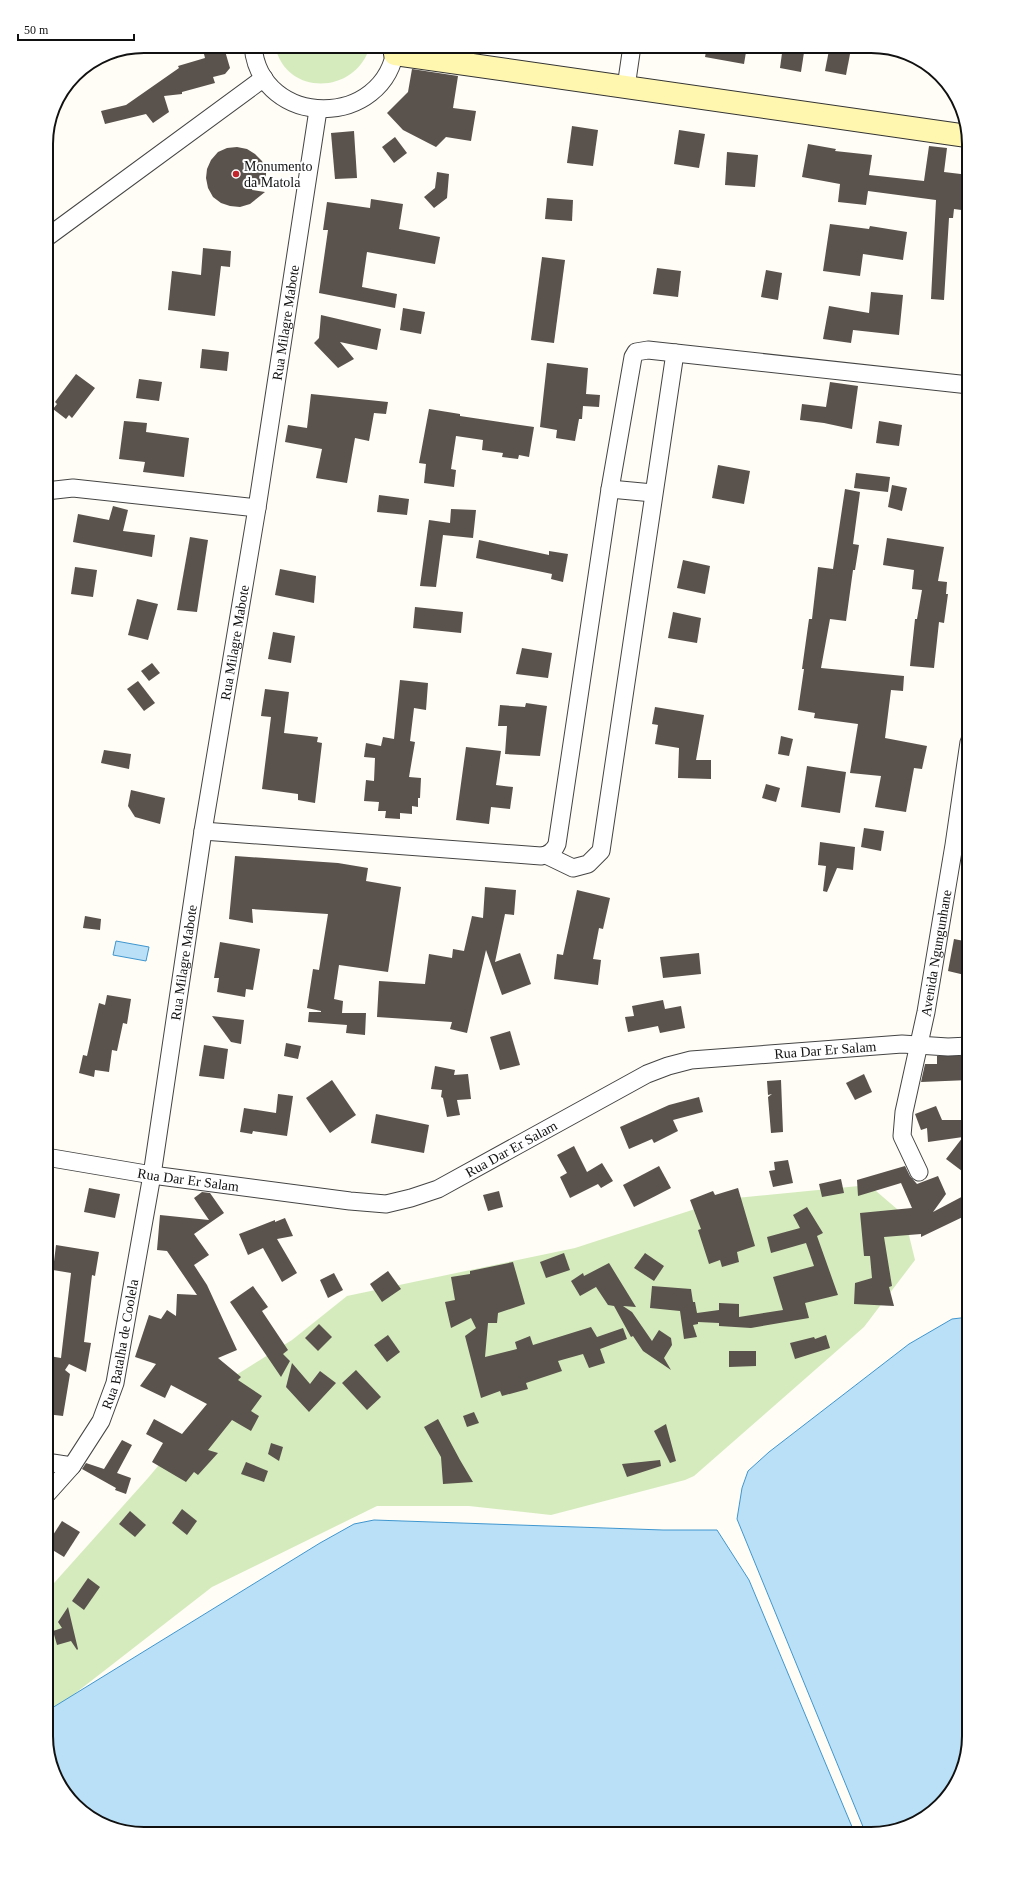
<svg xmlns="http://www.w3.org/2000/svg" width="1015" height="1880" viewBox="0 0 1015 1880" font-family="Georgia,serif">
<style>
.green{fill:#d5ebbd}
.water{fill:#b9e0f7;stroke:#3f96cf}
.building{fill:#5a524d}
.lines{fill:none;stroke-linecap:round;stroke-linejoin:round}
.lane-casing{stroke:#444;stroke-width:11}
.street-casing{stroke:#444;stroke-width:19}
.secondary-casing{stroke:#333;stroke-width:24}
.lane{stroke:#fff;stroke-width:9}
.street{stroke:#fff;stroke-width:17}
.secondary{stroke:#fff6b0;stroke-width:22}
.poi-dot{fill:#c4262e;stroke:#fff;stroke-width:1.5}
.labels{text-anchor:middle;stroke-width:4;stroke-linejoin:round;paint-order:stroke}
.poi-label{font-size:14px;fill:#111;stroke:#fff;text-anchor:start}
.street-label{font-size:14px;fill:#111;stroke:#fff}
.rim{fill:none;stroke:#111;stroke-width:2}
</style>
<rect width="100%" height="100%" fill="#fffdf5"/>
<g class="green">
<path d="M 275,46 L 370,46 C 356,95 286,97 275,46 Z"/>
<path d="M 869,1185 L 904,1215 L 915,1260 L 864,1327 L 694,1476 L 685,1480 L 551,1515 L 469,1506 L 377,1506 L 212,1587 L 46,1716 L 46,1592 L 148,1478 L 233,1377 L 292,1340 L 347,1296 L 575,1248 L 726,1199 Z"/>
</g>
<g class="water">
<path d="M 116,941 L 149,947 L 146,961 L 113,955 Z"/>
<path d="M 969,1317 L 969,1736 L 953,1790 L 909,1826 L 866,1834 L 737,1519 L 742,1488 L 748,1471 L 769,1452 L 909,1344 L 952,1319 Z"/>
<path d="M 374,1520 L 663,1530 L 717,1530 L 749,1580 L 855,1834 L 138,1834 L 89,1817 L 54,1774 L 49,1750 L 52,1708 L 320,1543 L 354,1524 Z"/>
</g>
<g class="building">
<path d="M 218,46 L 225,51 L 230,68 L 225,74 L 213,77 L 215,83 L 182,92 L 182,94 L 164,96 L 169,112 L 153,123 L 146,114 L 105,124 L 101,111 L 126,105 L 179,68 L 178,66 L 205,58 L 203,50 Z"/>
<path d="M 707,46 L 747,46 L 744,64 L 705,57 Z"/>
<path d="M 783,46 L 805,46 L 801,72 L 780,68 Z"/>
<path d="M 829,50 L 850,54 L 846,75 L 825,71 Z"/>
<path d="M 412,69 L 458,76 L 453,108 L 476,111 L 471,141 L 446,137 L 436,147 L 403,130 L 387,113 L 408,92 Z"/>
<path d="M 572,126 L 598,130 L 593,166 L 567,163 Z"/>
<path d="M 679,130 L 705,134 L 699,168 L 674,164 Z"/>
<path d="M 354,131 L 357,178 L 335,179 L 331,133 Z"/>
<path d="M 395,137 L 407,153 L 394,163 L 382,147 Z"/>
<path d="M 808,144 L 836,149 L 835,151 L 872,155 L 869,175 L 924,181 L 929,146 L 947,148 L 944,172 L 969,175 L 969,211 L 954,209 L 953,218 L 949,218 L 944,300 L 931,299 L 936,200 L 868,191 L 866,205 L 838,202 L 840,184 L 802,177 Z"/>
<path d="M 237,147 L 247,149 L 255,154 L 262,161 L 266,171 L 266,184 L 253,185 L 252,190 L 265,192 L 250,204 L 240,207 L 230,206 L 221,203 L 213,197 L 208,188 L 206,178 L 207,169 L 211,160 L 218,152 L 227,148 Z"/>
<path d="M 727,152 L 758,155 L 755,187 L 725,185 Z"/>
<path d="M 437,172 L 449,174 L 447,198 L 434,208 L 424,197 L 435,188 Z"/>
<path d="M 547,198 L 573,200 L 572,221 L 545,219 Z"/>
<path d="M 371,199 L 403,204 L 399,229 L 440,237 L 435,264 L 367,252 L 362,287 L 397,294 L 395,308 L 319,293 L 328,230 L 323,230 L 327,202 L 370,208 Z"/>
<path d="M 830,224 L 869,229 L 870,226 L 907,232 L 903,260 L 863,254 L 860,276 L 823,271 Z"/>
<path d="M 203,248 L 231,251 L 230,267 L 221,266 L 215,316 L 168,310 L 172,271 L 201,275 Z"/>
<path d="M 542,257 L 565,260 L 554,343 L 531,340 Z"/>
<path d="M 657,268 L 681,271 L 678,297 L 653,294 Z"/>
<path d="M 766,270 L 782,273 L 778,300 L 761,297 Z"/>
<path d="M 871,292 L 903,295 L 899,335 L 853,330 L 851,343 L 823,339 L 829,306 L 869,313 Z"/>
<path d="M 403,308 L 425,312 L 421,334 L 400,330 Z"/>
<path d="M 321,315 L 381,329 L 377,350 L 340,342 L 354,359 L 338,368 L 314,343 L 319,338 Z"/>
<path d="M 202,349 L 229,352 L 227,371 L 200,368 Z"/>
<path d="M 547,363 L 588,368 L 586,394 L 600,395 L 599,407 L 583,406 L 582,419 L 579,419 L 575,441 L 556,438 L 557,430 L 540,427 Z"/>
<path d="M 76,374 L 95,388 L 72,418 L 69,415 L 66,419 L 53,409 L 57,404 L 55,402 Z"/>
<path d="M 139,379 L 162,382 L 159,401 L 136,398 Z"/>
<path d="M 830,382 L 858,386 L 852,429 L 824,423 L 800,420 L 802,404 L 826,407 Z"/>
<path d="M 311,394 L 388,402 L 386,414 L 374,413 L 369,441 L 355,438 L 347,483 L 316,478 L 322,449 L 285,442 L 288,425 L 307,428 Z"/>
<path d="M 429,409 L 460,414 L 460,416 L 534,427 L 529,457 L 519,455 L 518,459 L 502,457 L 503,453 L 482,450 L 483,440 L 456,436 L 451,469 L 456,470 L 454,487 L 424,483 L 426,464 L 419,463 Z"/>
<path d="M 124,421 L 147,423 L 146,432 L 189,438 L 184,477 L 143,472 L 145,462 L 119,459 Z"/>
<path d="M 879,421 L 902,425 L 899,446 L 876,443 Z"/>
<path d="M 718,465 L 750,471 L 744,504 L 712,498 Z"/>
<path d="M 856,473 L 890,477 L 888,492 L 854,488 Z"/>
<path d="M 892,485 L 907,488 L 902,511 L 888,507 Z"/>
<path d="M 845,489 L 860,492 L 853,544 L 859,545 L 855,570 L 853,570 L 846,621 L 830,619 L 821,668 L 904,676 L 903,691 L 891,690 L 885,738 L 927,746 L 922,769 L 914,768 L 906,812 L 875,807 L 881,776 L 850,773 L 858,724 L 814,718 L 815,713 L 798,710 L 804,669 L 802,669 L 809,619 L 812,619 L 818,567 L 833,569 Z"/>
<path d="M 379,495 L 409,499 L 407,515 L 377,512 Z"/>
<path d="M 113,506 L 128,510 L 123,531 L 155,535 L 152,557 L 73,542 L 78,514 L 109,520 Z"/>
<path d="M 451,509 L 476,510 L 473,538 L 443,535 L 436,587 L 420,586 L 429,520 L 450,523 Z"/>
<path d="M 190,537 L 208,540 L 197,612 L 177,610 Z"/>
<path d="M 887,538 L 944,547 L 938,581 L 947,582 L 946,594 L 948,594 L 944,623 L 939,622 L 934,668 L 910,666 L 915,619 L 917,619 L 922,590 L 912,589 L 914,570 L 883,565 Z"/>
<path d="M 479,540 L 549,555 L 549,551 L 568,554 L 563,582 L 551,579 L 552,574 L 476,558 Z"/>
<path d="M 683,560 L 710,566 L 705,594 L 677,588 Z"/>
<path d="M 75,567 L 97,570 L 93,597 L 71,594 Z"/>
<path d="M 280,569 L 316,576 L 314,603 L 275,595 Z"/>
<path d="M 137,599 L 158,604 L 148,640 L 128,635 Z"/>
<path d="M 415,607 L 463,612 L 461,633 L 413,628 Z"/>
<path d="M 673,612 L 701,618 L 697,643 L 668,638 Z"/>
<path d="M 273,632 L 295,636 L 291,663 L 268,659 Z"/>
<path d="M 522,648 L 552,653 L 548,678 L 516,674 Z"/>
<path d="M 152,663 L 160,673 L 149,681 L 141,671 Z"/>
<path d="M 400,680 L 428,683 L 426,710 L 414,708 L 410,741 L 415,742 L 409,777 L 421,778 L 420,798 L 418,798 L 418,807 L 412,806 L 412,814 L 400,813 L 400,819 L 385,818 L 386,811 L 378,811 L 379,802 L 364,801 L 366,780 L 374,781 L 375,758 L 364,757 L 366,743 L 381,746 L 383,737 L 394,739 Z"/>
<path d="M 138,681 L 155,703 L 144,711 L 127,689 Z"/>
<path d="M 265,689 L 289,692 L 284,733 L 318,737 L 317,742 L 322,743 L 315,803 L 298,800 L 298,794 L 262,789 L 271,717 L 261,716 Z"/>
<path d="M 526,703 L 547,706 L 540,756 L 505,754 L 507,726 L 498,726 L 500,705 L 525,707 Z"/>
<path d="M 655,707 L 704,715 L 696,760 L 711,760 L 711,779 L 678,778 L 679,748 L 655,744 L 658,725 L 652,724 Z"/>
<path d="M 781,736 L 793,739 L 789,756 L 778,754 Z"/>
<path d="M 466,747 L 501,751 L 496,785 L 513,787 L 510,809 L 491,807 L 489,824 L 456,820 Z"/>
<path d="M 104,750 L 131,754 L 129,769 L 101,763 Z"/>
<path d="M 807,766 L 846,772 L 840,813 L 801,807 Z"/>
<path d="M 766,784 L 780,788 L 776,802 L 762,798 Z"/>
<path d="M 131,790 L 165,798 L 160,824 L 135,817 L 128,806 Z"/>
<path d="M 864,828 L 884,831 L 881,851 L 861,847 Z"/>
<path d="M 820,842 L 855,847 L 853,870 L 837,868 L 827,892 L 823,891 L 826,866 L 818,865 Z"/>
<path d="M 235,856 L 338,863 L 368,868 L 366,881 L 401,887 L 388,972 L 339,965 L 334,999 L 343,1001 L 342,1013 L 366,1013 L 365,1035 L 346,1033 L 347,1025 L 308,1022 L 309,1012 L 321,1012 L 321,1011 L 307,1008 L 313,969 L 319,970 L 328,914 L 252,909 L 253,923 L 229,919 Z"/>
<path d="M 485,887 L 516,890 L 514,915 L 505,914 L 495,962 L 520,953 L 531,984 L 502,995 L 486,950 L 467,1033 L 450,1029 L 452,1022 L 377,1017 L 379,981 L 425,984 L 429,954 L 452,958 L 453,949 L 464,951 L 472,916 L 483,918 Z"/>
<path d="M 577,890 L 610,898 L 603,929 L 599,928 L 593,959 L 601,960 L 598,985 L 554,979 L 557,954 L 563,955 Z"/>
<path d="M 85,916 L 101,919 L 100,930 L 83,928 Z"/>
<path d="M 954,939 L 969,942 L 969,976 L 948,971 Z"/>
<path d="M 220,942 L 260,949 L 253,990 L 246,989 L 245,997 L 217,992 L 219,978 L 214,978 Z"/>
<path d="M 699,953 L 701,974 L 663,978 L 660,957 Z"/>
<path d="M 107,995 L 131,999 L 127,1024 L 123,1023 L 117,1051 L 112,1050 L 109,1072 L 95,1070 L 94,1077 L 79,1073 L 83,1055 L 87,1056 L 99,1003 L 105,1005 Z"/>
<path d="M 663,1000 L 665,1009 L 681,1006 L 685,1028 L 660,1033 L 658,1026 L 628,1032 L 625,1017 L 634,1016 L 632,1006 Z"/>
<path d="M 212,1016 L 244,1020 L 241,1044 L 231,1042 Z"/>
<path d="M 510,1031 L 520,1065 L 500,1070 L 490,1037 Z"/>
<path d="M 286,1043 L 301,1046 L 298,1059 L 284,1056 Z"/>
<path d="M 204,1045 L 228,1049 L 224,1079 L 199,1076 Z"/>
<path d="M 937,1056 L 969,1056 L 969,1080 L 921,1082 L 925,1064 L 937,1064 Z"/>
<path d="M 435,1066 L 455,1070 L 454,1075 L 468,1074 L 471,1099 L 457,1100 L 460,1115 L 447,1117 L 443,1098 L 441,1097 L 442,1090 L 431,1089 Z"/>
<path d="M 864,1074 L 872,1092 L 855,1100 L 846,1083 Z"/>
<path d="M 332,1080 L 356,1115 L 330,1133 L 306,1098 Z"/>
<path d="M 781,1080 L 783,1132 L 771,1133 L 768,1097 L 772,1094 L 768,1095 L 767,1081 Z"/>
<path d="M 278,1094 L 293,1096 L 287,1136 L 253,1131 L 252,1134 L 240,1132 L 244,1108 L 276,1113 Z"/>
<path d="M 699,1097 L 703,1112 L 673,1120 L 678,1131 L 654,1143 L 652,1139 L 629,1149 L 620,1127 L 669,1105 Z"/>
<path d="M 936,1106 L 942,1120 L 969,1120 L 969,1160 L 962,1171 L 946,1159 L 963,1137 L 928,1142 L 927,1128 L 921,1130 L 915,1114 Z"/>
<path d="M 376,1114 L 429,1125 L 424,1153 L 371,1143 Z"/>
<path d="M 574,1146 L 587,1172 L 602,1163 L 613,1181 L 601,1188 L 598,1184 L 570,1198 L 560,1177 L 567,1173 L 557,1155 Z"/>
<path d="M 788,1160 L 793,1183 L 773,1187 L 769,1171 L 775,1170 L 774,1162 Z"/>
<path d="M 659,1166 L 671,1188 L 634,1207 L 623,1185 Z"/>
<path d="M 905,1166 L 910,1176 L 917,1184 L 938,1176 L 946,1194 L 933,1212 L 969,1193 L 969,1214 L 921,1237 L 921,1234 L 884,1237 L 892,1286 L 889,1287 L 894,1306 L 854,1304 L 855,1283 L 872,1278 L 870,1256 L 864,1256 L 860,1213 L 912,1208 L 901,1183 L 858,1196 L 857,1180 Z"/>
<path d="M 841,1179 L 844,1193 L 822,1197 L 819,1184 Z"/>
<path d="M 89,1188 L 120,1194 L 115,1218 L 84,1212 Z"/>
<path d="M 738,1188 L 755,1246 L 737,1252 L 739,1262 L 722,1267 L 720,1260 L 709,1264 L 698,1230 L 701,1229 L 690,1200 L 713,1191 L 715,1195 Z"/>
<path d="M 499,1191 L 503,1207 L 488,1211 L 483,1195 Z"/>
<path d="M 202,1192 L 210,1193 L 224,1213 L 194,1234 L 209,1255 L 194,1265 L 207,1285 L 237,1350 L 218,1358 L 241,1377 L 238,1380 L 262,1396 L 251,1411 L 259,1416 L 251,1431 L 232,1420 L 208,1450 L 218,1453 L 198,1475 L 194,1472 L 186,1482 L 152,1462 L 163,1443 L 146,1434 L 154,1419 L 182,1434 L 207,1404 L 171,1385 L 165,1398 L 140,1386 L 156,1364 L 135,1357 L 149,1315 L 161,1319 L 167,1310 L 176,1316 L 177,1294 L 197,1295 L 167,1251 L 157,1250 L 160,1215 L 209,1220 L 194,1198 Z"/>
<path d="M 807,1207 L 823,1233 L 817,1236 L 838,1295 L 805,1303 L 809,1318 L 751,1328 L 719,1326 L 719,1323 L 698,1322 L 698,1324 L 693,1325 L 697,1337 L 684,1339 L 680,1311 L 650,1308 L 652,1286 L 691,1289 L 693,1302 L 695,1302 L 697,1313 L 719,1310 L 719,1303 L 739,1304 L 739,1317 L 783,1310 L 773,1277 L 814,1266 L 806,1243 L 771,1253 L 767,1237 L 800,1228 L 793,1215 Z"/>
<path d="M 285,1218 L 293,1236 L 277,1239 L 297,1273 L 282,1282 L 263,1248 L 248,1255 L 239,1234 L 275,1220 L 275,1222 Z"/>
<path d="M 56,1245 L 99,1252 L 95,1276 L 92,1275 L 84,1342 L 91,1343 L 86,1372 L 69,1364 L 65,1370 L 70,1374 L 63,1416 L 46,1414 L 46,1374 L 49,1356 L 61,1358 L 71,1273 L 53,1270 Z"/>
<path d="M 564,1253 L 570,1270 L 546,1278 L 540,1262 Z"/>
<path d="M 645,1253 L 664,1266 L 654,1281 L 634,1268 Z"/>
<path d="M 513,1262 L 525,1304 L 498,1313 L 497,1323 L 488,1323 L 485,1357 L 517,1349 L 515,1342 L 530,1336 L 533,1345 L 591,1327 L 597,1337 L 623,1328 L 627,1339 L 600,1349 L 605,1363 L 589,1368 L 583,1354 L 558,1361 L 562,1371 L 526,1383 L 528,1389 L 502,1396 L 500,1391 L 481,1398 L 465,1336 L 476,1328 L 471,1318 L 451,1328 L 445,1302 L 455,1300 L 451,1277 L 470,1274 L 470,1271 Z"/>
<path d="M 609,1263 L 636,1307 L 623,1306 L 632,1312 L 652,1341 L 659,1330 L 671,1338 L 672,1345 L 664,1358 L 671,1370 L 643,1351 L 633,1336 L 631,1337 L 614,1306 L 608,1305 L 596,1287 L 580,1296 L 571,1281 L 583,1273 L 584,1276 Z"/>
<path d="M 388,1271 L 401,1289 L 382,1302 L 370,1284 Z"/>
<path d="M 334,1273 L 343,1290 L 328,1298 L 320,1280 Z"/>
<path d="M 253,1286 L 268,1307 L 262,1311 L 288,1350 L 283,1354 L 290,1361 L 281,1377 L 230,1302 Z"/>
<path d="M 319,1324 L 332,1337 L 318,1351 L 305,1338 Z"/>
<path d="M 388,1335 L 400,1352 L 387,1362 L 374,1345 Z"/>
<path d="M 826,1335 L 830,1348 L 795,1359 L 790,1343 L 814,1337 L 815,1339 Z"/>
<path d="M 729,1351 L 756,1351 L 756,1366 L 729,1367 Z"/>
<path d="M 292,1363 L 310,1384 L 320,1371 L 336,1383 L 309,1412 L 286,1387 Z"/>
<path d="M 356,1370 L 381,1397 L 367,1410 L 342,1383 Z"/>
<path d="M 474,1412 L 479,1423 L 467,1427 L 463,1416 Z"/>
<path d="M 438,1419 L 460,1460 L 473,1482 L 443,1484 L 441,1457 L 424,1427 Z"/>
<path d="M 666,1424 L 676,1461 L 670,1463 L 654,1431 Z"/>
<path d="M 122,1440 L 132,1445 L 117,1473 L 131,1478 L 126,1494 L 115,1490 L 116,1488 L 82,1469 L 86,1463 L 104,1469 Z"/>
<path d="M 271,1443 L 283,1447 L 279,1461 L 268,1454 Z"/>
<path d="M 660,1460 L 661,1466 L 627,1477 L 622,1464 Z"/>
<path d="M 246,1462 L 268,1471 L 264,1482 L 241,1474 Z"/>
<path d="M 182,1509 L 197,1521 L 187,1535 L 172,1523 Z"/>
<path d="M 130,1511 L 146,1525 L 135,1537 L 119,1524 Z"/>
<path d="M 62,1521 L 80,1532 L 64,1557 L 46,1546 Z"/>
<path d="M 88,1578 L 100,1587 L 84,1610 L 72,1601 Z"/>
<path d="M 68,1607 L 78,1649 L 77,1650 L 71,1641 L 57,1645 L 53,1631 L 62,1628 L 58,1622 Z"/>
</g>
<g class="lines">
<defs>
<path id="lane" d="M 954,845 L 969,846"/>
<g id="street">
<path d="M 253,46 C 260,129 386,130 396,46"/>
<path d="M 626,87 L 632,46"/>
<path d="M 46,238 L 264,78"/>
<path d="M 610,489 L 653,493"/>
<path d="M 46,491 L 73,488 L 257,508"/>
<path d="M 203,831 L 541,856 C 549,855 554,851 557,844 L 610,489 L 633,357 L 636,352 L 648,350 L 969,385"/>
<path d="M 546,855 L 573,868 L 588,864 L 601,851 L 675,353"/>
<path id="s1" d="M 46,1157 L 152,1175 L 350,1201 L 386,1204 L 411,1198 L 438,1189 L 647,1074 L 668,1066 L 691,1060 L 902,1044 L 948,1047 L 969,1046"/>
<path id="s2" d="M 919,1172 L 902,1136 L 904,1112 L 926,1012 L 954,845 L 969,742"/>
<path d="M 46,1462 L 72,1466"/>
<path id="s3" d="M 46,1495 L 72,1466 L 101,1421 L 115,1383 L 152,1175 L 203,831 L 257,508 L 318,110"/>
</g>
<path id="secondary" d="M 395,54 L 967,136"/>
</defs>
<use href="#lane" class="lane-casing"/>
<use href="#street" class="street-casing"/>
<use href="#secondary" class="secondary-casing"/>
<use href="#lane" class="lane"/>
<use href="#street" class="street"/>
<use href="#secondary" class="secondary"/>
</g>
<circle class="poi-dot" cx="236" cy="174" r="4"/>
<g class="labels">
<g class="poi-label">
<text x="244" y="171">Monumento<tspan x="244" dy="16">da Matola</tspan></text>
</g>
<g class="street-label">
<text dy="5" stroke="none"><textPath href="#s3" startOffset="1207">Rua Milagre Mabote</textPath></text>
<text dy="5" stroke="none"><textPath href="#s3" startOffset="883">Rua Milagre Mabote</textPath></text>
<text dy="5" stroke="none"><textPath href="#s2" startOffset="226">Avenida Ngungunhane</textPath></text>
<text dy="5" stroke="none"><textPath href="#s3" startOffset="559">Rua Milagre Mabote</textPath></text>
<text dy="5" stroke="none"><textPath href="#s1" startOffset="817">Rua Dar Er Salam</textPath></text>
<text dy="5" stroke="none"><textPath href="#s1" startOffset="481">Rua Dar Er Salam</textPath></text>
<text dy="5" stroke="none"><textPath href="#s1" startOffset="144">Rua Dar Er Salam</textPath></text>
<text dy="5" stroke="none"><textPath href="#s3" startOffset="172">Rua Batalha de Coolela</textPath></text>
</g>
</g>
<path d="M0 0H1015V1880H0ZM144 53H871A91 91 0 0 1 962 144V1736A91 91 0 0 1 871 1827H144A91 91 0 0 1 53 1736V144A91 91 0 0 1 144 53Z" fill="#fff" fill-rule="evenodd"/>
<path class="rim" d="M144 53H871A91 91 0 0 1 962 144V1736A91 91 0 0 1 871 1827H144A91 91 0 0 1 53 1736V144A91 91 0 0 1 144 53Z"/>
<path d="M18 34v6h116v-6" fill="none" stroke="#111111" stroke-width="2"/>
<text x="24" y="34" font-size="12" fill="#111111" stroke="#ffffff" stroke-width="3" paint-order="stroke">50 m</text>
</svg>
